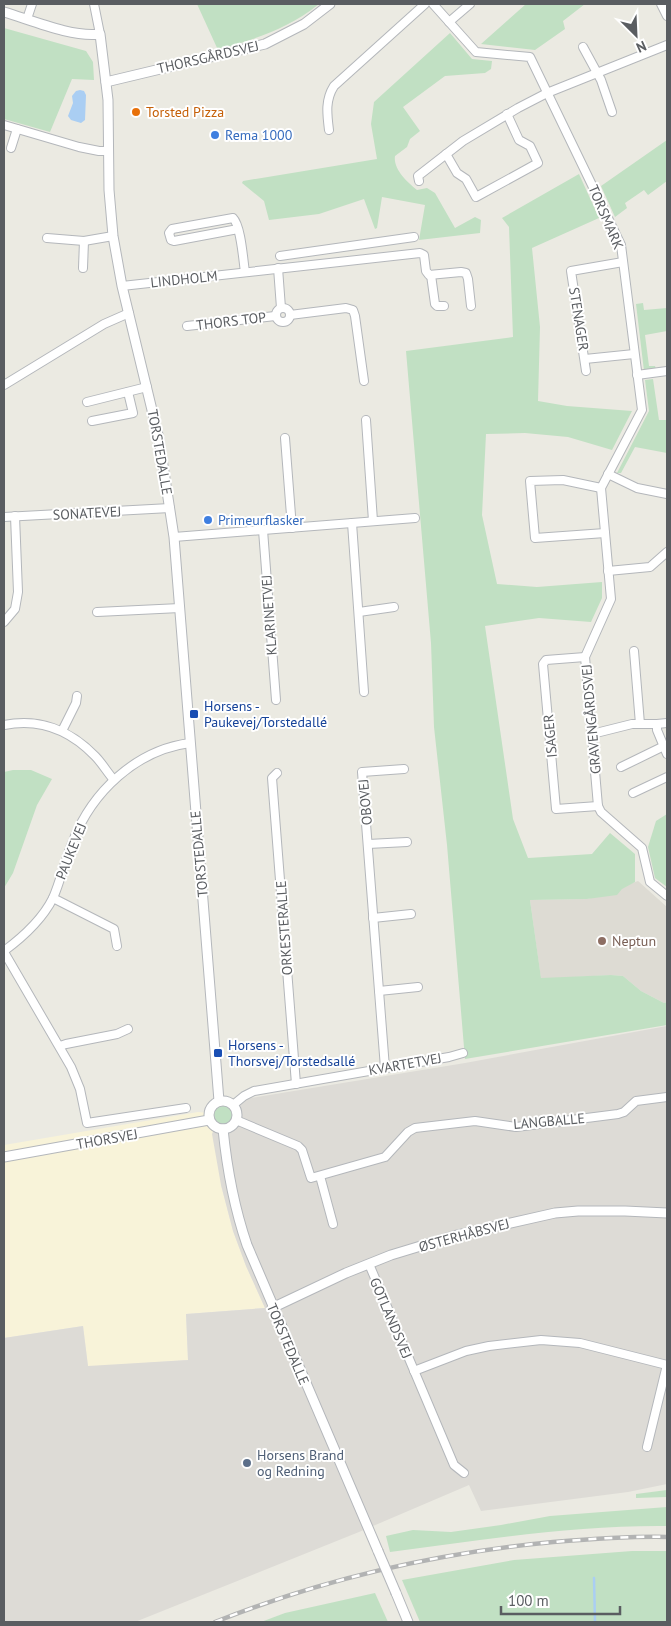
<svg xmlns="http://www.w3.org/2000/svg" width="671" height="1626" viewBox="0 0 671 1626" font-family="'PT Sans',sans-serif">
<style>
.commercial{fill:#f8f3d9}
.industrial{fill:#dddbd6}
.education{fill:#dddbd3}
.green{fill:#c1e0c3}
.water{fill:#aacef3}
.lines{fill:none;stroke-linecap:round;stroke-linejoin:round}
.stream{stroke:#aacef3;stroke-width:2.5}
.minor-casing{stroke:#b4b7bb;stroke-width:10}
.tertiary-casing{stroke:#b4b7bb;stroke-width:11}
.minor{stroke:#fff;stroke-width:8}
.tertiary{stroke:#fff;stroke-width:9}
.rail-casing{stroke:#b2b3b3;stroke-width:4.5}
.rail{stroke:#fff;stroke-width:2.5;stroke-dasharray:8;stroke-linecap:butt}
.tertiary-bridge-casing{stroke:#b4b7bb;stroke-width:11;stroke-linecap:butt}
.tertiary-bridge{stroke:#fff;stroke-width:9}
.food-dot{fill:#e8710a;stroke:#fff;stroke-width:2}
.shop-dot{fill:#3f7fe0;stroke:#fff;stroke-width:2}
.transit-dot{fill:#1a4fb4;stroke:#fff;stroke-width:2}
.education-dot{fill:#8d6e63;stroke:#fff;stroke-width:2}
.service-dot{fill:#5c6f8a;stroke:#fff;stroke-width:2}
.labels{text-anchor:middle;stroke-width:4;stroke-linejoin:round;paint-order:stroke}
.street-label{font-size:14px;fill:#5a5d61;stroke:#fff}
.food-label{font-size:14px;fill:#c56008;stroke:#fff;text-anchor:start}
.shop-label{font-size:14px;fill:#366cbe;stroke:#fff;text-anchor:start}
.transit-label{font-size:14px;fill:#164399;stroke:#fff;text-anchor:start}
.education-label{font-size:14px;fill:#785e54;stroke:#fff;text-anchor:start}
.service-label{font-size:14px;fill:#4e5e75;stroke:#fff;text-anchor:start}
</style>
<rect width="100%" height="100%" fill="#ebeae2"/>
<path class="commercial" d="M 198,1112 L 220,1114 L 221,1185 L 233,1231 L 246,1266 L 265,1308 L 186,1314 L 188,1360 L 88,1367 L 83,1326 L 4,1338 L 4,1145 Z"/>
<path class="industrial" d="M 667,1026 L 667,1484 L 628,1492 L 481,1511 L 469,1485 L 359,1532 L 135,1622 L 4,1622 L 4,1338 L 83,1326 L 88,1366 L 188,1360 L 186,1314 L 265,1308 L 246,1266 L 233,1231 L 221,1185 L 212,1134 L 220,1114 L 251,1098 L 465,1063 Z"/>
<path class="education" d="M 638,881 L 667,907 L 667,1002 L 664,1003 L 641,991 L 623,976 L 611,975 L 541,979 L 530,900 L 588,899 Z"/>
<g class="green">
<path d="M 197,4 L 319,4 C 286,30 257,38 218,50 Z"/>
<path d="M 526,4 L 585,4 L 563,21 L 565,29 L 535,50 L 481,44 Z"/>
<path d="M 4,28 L 86,51 L 93,62 L 94,80 L 72,79 L 50,132 L 4,119 Z"/>
<path d="M 450,33 L 472,59 L 492,61 L 491,69 L 485,73 L 445,76 L 403,107 L 420,131 L 410,139 L 407,147 L 395,156 C 393,169 407,182 417,190 L 427,188 L 435,193 L 455,228 L 475,217 L 481,220 L 480,233 L 419,240 L 425,205 L 382,197 L 377,228 L 375,229 L 364,199 L 319,214 L 269,220 L 264,201 L 242,183 L 243,181 L 377,159 L 371,124 L 374,102 Z"/>
<path d="M 667,140 L 667,181 L 648,195 L 644,190 L 625,203 L 627,208 L 615,217 L 601,186 Z"/>
<path d="M 579,174 L 599,218 L 532,248 L 540,327 L 538,401 L 567,406 L 632,411 L 612,450 L 568,437 L 525,433 L 486,434 L 482,515 L 497,584 L 537,587 L 602,582 L 602,598 L 591,622 L 539,618 L 485,626 L 513,819 L 528,858 L 592,854 L 610,833 L 635,854 L 635,882 L 622,889 L 617,895 L 587,899 L 530,900 L 541,978 L 611,975 L 623,976 L 641,991 L 664,1003 L 667,1002 L 667,1025 L 465,1059 L 447,845 L 434,727 L 431,643 L 406,351 L 513,337 L 509,227 L 502,218 Z"/>
<path d="M 643,303 L 644,310 L 667,308 L 667,331 L 645,335 L 649,366 L 655,366 L 656,369 L 644,371 L 636,304 Z"/>
<path d="M 653,379 L 659,420 L 667,420 L 667,453 L 635,447 L 621,473 L 617,473 L 649,411 L 645,380 Z"/>
<path d="M 13,770 L 31,770 L 52,779 L 37,805 L 13,873 L 4,888 L 4,772 Z"/>
<path d="M 667,814 L 667,887 L 655,878 L 648,847 L 656,821 Z"/>
<circle cx="223" cy="1115" r="10"/>
<path d="M 667,1490 L 667,1497 L 636,1498 L 636,1494 Z"/>
<path d="M 667,1507 L 667,1526 C 575,1525 482,1540 390,1552 L 386,1536 L 413,1530 L 451,1532 L 501,1525 L 550,1516 Z"/>
<path d="M 632,1551 L 667,1551 L 667,1622 L 420,1622 L 402,1580 L 514,1560 Z"/>
<path d="M 375,1593 L 388,1622 L 261,1622 L 285,1613 Z"/>
</g>
<path class="water" d="M 80,90 L 84,91 L 86,95 L 85,120 L 81,123 L 71,120 L 68,116 L 73,103 L 72,96 L 76,91 Z"/>
<g class="lines">
<path class="stream" d="M 594,1578 L 595,1622"/>
<defs>
<g id="minor">
<path d="M 94,4 L 100,34"/>
<path d="M 433,4 L 476,52 L 530,57 L 621,245 L 642,410 L 601,488 L 611,599 L 585,657 L 598,806 L 601,812 L 642,848 L 650,882 L 667,896"/>
<path d="M 661,4 L 667,16"/>
<path d="M 27,19 L 32,4"/>
<path d="M 449,22 L 470,4"/>
<path d="M 583,47 L 601,80 L 612,112"/>
<path d="M 4,125 L 79,147 L 99,151 L 108,151"/>
<path d="M 329,130 C 327,114 325,100 334,86 L 425,4"/>
<path d="M 11,148 L 17,129"/>
<path d="M 446,154 L 457,173 L 466,179 L 476,197 L 538,163 L 530,146 L 519,140 L 507,114"/>
<path d="M 419,181 L 418,176 L 463,141 L 518,108 L 547,93 L 667,45"/>
<path d="M 238,229 L 174,241 L 171,240 L 169,233 L 172,229 L 233,218 C 241,226 243,259 245,272"/>
<path d="M 47,238 L 84,241 L 113,236"/>
<path d="M 280,256 L 414,237"/>
<path d="M 83,268 L 84,241"/>
<path d="M 278,268 L 281,308"/>
<path d="M 431,275 L 435,304 L 437,306 L 444,306"/>
<path d="M 122,286 L 420,253 L 424,255 L 426,271 L 429,275 L 461,272 L 466,273 L 468,279 L 471,306"/>
<circle cx="283" cy="315" r="7"/>
<path d="M 290,315 L 346,308 L 353,310 L 355,316 L 364,381"/>
<path d="M 187,326 L 275,316"/>
<path d="M 585,359 L 634,354"/>
<path d="M 586,371 L 571,271 L 623,262"/>
<path d="M 637,375 L 667,371"/>
<path d="M 4,385 L 104,324 L 129,313"/>
<path d="M 87,402 L 147,387"/>
<path d="M 366,420 L 373,521"/>
<path d="M 92,421 L 133,413 L 128,392"/>
<path d="M 285,438 L 292,528"/>
<path d="M 608,474 L 637,488 L 667,494"/>
<path d="M 601,488 L 563,480 L 530,481 L 535,538 L 605,533"/>
<path d="M 4,517 L 170,508"/>
<path d="M 352,523 L 364,692"/>
<path d="M 263,530 L 276,700"/>
<path d="M 174,537 L 415,518"/>
<path d="M 608,571 L 650,567 L 667,552"/>
<path d="M 97,612 L 180,608"/>
<path d="M 359,612 L 394,607"/>
<path d="M 4,622 L 15,609 L 18,592 L 15,516"/>
<path d="M 634,651 L 640,724"/>
<path d="M 585,657 L 546,660 L 543,664 L 556,809 L 598,806"/>
<path d="M 657,724 L 657,730 L 667,754"/>
<path d="M 4,725 C 39,718 70,730 95,756 C 102,763 107,772 114,780"/>
<path d="M 62,731 L 76,703 L 77,696"/>
<path d="M 592,734 L 632,724 L 657,724 L 667,723"/>
<path d="M 621,767 L 664,746"/>
<path d="M 277,773 L 272,778 L 296,1084"/>
<path d="M 633,793 L 667,777"/>
<path d="M 368,844 L 407,842"/>
<path d="M 53,898 L 114,929 L 117,946"/>
<path d="M 373,918 L 411,914"/>
<path d="M 4,951 C 23,937 42,920 53,898 C 61,880 65,859 73,841 C 92,792 136,750 190,743"/>
<path d="M 4,952 L 71,1067 L 80,1089 L 87,1123 L 186,1108"/>
<path d="M 379,991 L 418,987"/>
<path d="M 60,1046 L 66,1044 L 117,1034 L 128,1029"/>
<path d="M 385,1068 L 362,772 L 404,769"/>
<path d="M 233,1105 L 244,1096 L 254,1091 L 449,1057 L 463,1053"/>
<path d="M 236,1120 L 298,1146 L 302,1150 L 311,1178 L 385,1157 L 408,1132 L 415,1128 L 475,1121 L 516,1127 L 618,1114 L 624,1112 L 636,1101 L 667,1097"/>
<path d="M 320,1176 L 333,1224"/>
<path d="M 369,1264 L 454,1465 L 464,1473"/>
<path d="M 414,1371 L 466,1351 L 489,1346 L 541,1340 L 580,1343 L 667,1365"/>
<path d="M 647,1447 L 667,1365"/>
</g>
<g id="tertiary">
<path d="M 4,12 C 31,20 73,38 100,34 L 108,100 L 109,190 L 113,236 L 122,286 L 159,439 L 174,537 L 219,1101"/>
<path d="M 106,82 L 265,44 L 304,24 L 330,4"/>
<circle cx="223" cy="1115" r="14"/>
<path d="M 223,1129 C 227,1169 234,1207 247,1245 L 378,1551"/>
<path d="M 4,1157 L 209,1120"/>
<path d="M 272,1308 L 346,1273 L 391,1255 L 457,1235 L 555,1213 L 578,1211 L 625,1211 L 667,1213"/>
<path d="M 396,1593 L 408,1622"/>
</g>
</defs>
<use href="#minor" class="minor-casing"/>
<use href="#tertiary" class="tertiary-casing"/>
<use href="#minor" class="minor"/>
<use href="#tertiary" class="tertiary"/>
<defs>
<path id="rail" d="M 215,1622 C 323,1579 437,1553 553,1542 C 591,1539 629,1536 667,1537"/>
</defs>
<use href="#rail" class="rail-casing"/>
<use href="#rail" class="rail"/>
<defs>
<path id="tertiary-bridge" d="M 378,1551 L 396,1593"/>
</defs>
<use href="#tertiary-bridge" class="tertiary-bridge-casing"/>
<use href="#tertiary-bridge" class="tertiary-bridge"/>
</g>
<circle class="food-dot" cx="136" cy="112" r="5"/>
<g class="shop-dot">
<circle cx="215" cy="135" r="5"/>
<circle cx="208" cy="520" r="5"/>
</g>
<g class="transit-dot">
<rect x="189" y="709" width="10" height="10" rx="2.5"/>
<rect x="213" y="1048" width="10" height="10" rx="2.5"/>
</g>
<circle class="education-dot" cx="602" cy="941" r="5"/>
<circle class="service-dot" cx="247" cy="1463" r="5"/>
<g class="labels">
<g class="street-label">
<text transform="translate(208 57) rotate(-13)" y="5">THORSGÅRDSVEJ</text>
<text transform="translate(606 217) rotate(67)" y="5">TORSMARK</text>
<text transform="translate(184 279) rotate(-6)" y="5">LINDHOLM</text>
<text transform="translate(579 319) rotate(81)" y="5">STENAGER</text>
<text transform="translate(231 321) rotate(-7)" y="5">THORS TOP</text>
<text transform="translate(160 452) rotate(80)" y="5">TORSTEDALLE</text>
<text transform="translate(87 513) rotate(-3)" y="5">SONATEVEJ</text>
<text transform="translate(269 615) rotate(-94)" y="5">KLARINETVEJ</text>
<text transform="translate(591 719) rotate(-95)" y="5">GRAVENGÅRDSVEJ</text>
<text transform="translate(550 736) rotate(-95)" y="5">ISAGER</text>
<text transform="translate(365 802) rotate(-95)" y="5">OBOVEJ</text>
<text transform="translate(71 851) rotate(-68)" y="5">PAUKEVEJ</text>
<text transform="translate(199 854) rotate(-95)" y="5">TORSTEDALLE</text>
<text transform="translate(284 928) rotate(-94)" y="5">ORKESTERALLE</text>
<text transform="translate(405 1064) rotate(-10)" y="5">KVARTETVEJ</text>
<text transform="translate(549 1121) rotate(-5)" y="5">LANGBALLE</text>
<text transform="translate(107 1139) rotate(-10)" y="5">THORSVEJ</text>
<text transform="translate(464 1235) rotate(-15)" y="5">ØSTERHÅBSVEJ</text>
<text transform="translate(391 1318) rotate(67)" y="5">GOTLANDSVEJ</text>
<text transform="translate(288 1344) rotate(67)" y="5">TORSTEDALLE</text>
</g>
<g class="food-label">
<text x="146" y="117">Torsted Pizza</text>
</g>
<g class="shop-label">
<text x="225" y="140">Rema 1000</text>
<text x="218" y="525">Primeurflasker</text>
</g>
<g class="transit-label">
<text x="204" y="711">Horsens -<tspan x="204" dy="16">Paukevej/Torstedallé</tspan></text>
<text x="228" y="1050">Horsens -<tspan x="228" dy="16">Thorsvej/Torstedsallé</tspan></text>
</g>
<g class="education-label">
<text x="612" y="946">Neptun</text>
</g>
<g class="service-label">
<text x="257" y="1460">Horsens Brand<tspan x="257" dy="16">og Redning</tspan></text>
</g>
</g>
<rect width="671" height="1626" fill="none" stroke="#5a5d61" stroke-width="10"/>
<g transform="translate(636 35) rotate(156)" stroke="#ffffff" stroke-width="4" paint-order="stroke">
<path d="M0-4L9 19L0 12L-9 19Z" fill="#5a5d61"/>
<text y="-8" font-size="14" font-weight="bold" text-anchor="middle" fill="#5a5d61">N</text>
</g>
<path d="M501 1606v8h119v-8" fill="none" stroke="#5a5d61" stroke-width="2.5"/>
<text x="508" y="1606" font-size="15" fill="#5a5d61" stroke="#ffffff" stroke-width="4" paint-order="stroke">100 m</text>
</svg>
